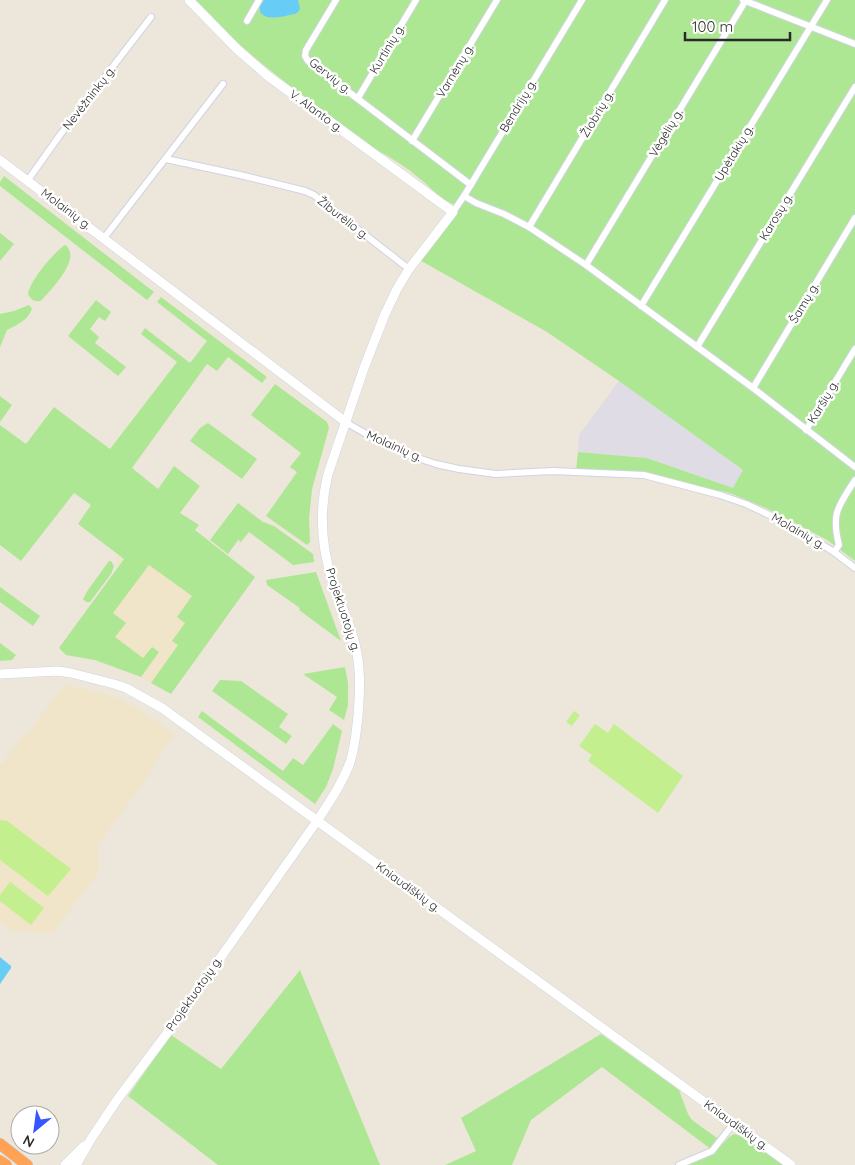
<svg xmlns="http://www.w3.org/2000/svg" width="855" height="1165" viewBox="0 0 855 1165" font-family="Quicksand,sans-serif">
<style>
.industrial{fill:#dfdce5}
.education{fill:#f0e4c9}
.green{fill:#aee794}
.pitch{fill:#c4ef8f}
.water{fill:#67cdf6}
.lines{fill:none;stroke-linecap:round;stroke-linejoin:round}
.street-casing{stroke:#d0d3e4;stroke-width:8}
.secondary-casing{stroke:#d0d3e4;stroke-width:10}
.highway-casing{stroke:#c8c8c8;stroke-width:12}
.street{stroke:#fff;stroke-width:6}
.secondary{stroke:#fff;stroke-width:9}
.highway{stroke:#ffa254;stroke-width:11}
.labels{text-anchor:middle;stroke-width:5;stroke-linejoin:round;paint-order:stroke}
.street-label{font-size:12px;fill:#2a2a2a;stroke:#fff}
</style>
<rect width="100%" height="100%" fill="#ede6db"/>
<path class="industrial" d="M 619,381 L 743,470 L 733,488 L 647,458 L 578,452 L 579,435 Z"/>
<g class="education">
<path d="M 117,536 L 214,597 L 153,684 L 141,677 L 95,660 L 66,655 L 59,648 L 117,569 Z"/>
<path d="M 64,685 L 90,690 L 117,698 L 136,708 L 175,734 L 155,762 L 151,772 L 98,845 L 99,871 L 52,934 L 12,931 L 0,922 L 0,767 L 22,737 L 29,732 Z"/>
</g>
<g class="green">
<path d="M 195,0 L 855,0 L 855,561 L 827,540 L 768,509 L 732,494 L 722,491 L 720,495 L 644,475 L 576,471 L 578,452 L 647,458 L 733,488 L 743,470 L 619,381 L 547,332 L 416,258 L 457,206 C 438,198 434,190 419,178 C 406,167 392,158 377,150 C 314,103 247,59 195,0 Z"/>
<path d="M 4,176 L 154,292 L 147,300 L 0,186 L 0,182 Z"/>
<path d="M 0,233 L 14,244 L 0,261 Z"/>
<path d="M 65,245 C 83,257 51,290 42,300 C 36,303 31,300 28,294 C 30,281 53,253 65,245 Z"/>
<path d="M 161,297 L 267,377 L 262,383 L 228,357 L 217,371 L 207,364 L 132,468 L 158,489 L 174,466 L 200,486 L 180,513 L 199,525 L 195,530 L 255,577 L 171,694 L 151,683 L 178,645 L 172,641 L 185,623 L 177,617 L 192,596 L 149,565 L 113,613 L 126,623 L 115,637 L 143,658 L 152,647 L 159,652 L 141,677 L 95,660 L 66,655 L 59,648 L 124,559 L 78,524 L 91,505 L 74,493 L 21,561 L 0,545 L 0,425 L 26,444 L 54,407 L 110,449 L 177,362 L 141,334 L 145,328 L 190,363 L 207,341 L 157,302 Z"/>
<path d="M 96,300 L 111,312 L 105,321 L 99,317 L 90,329 L 99,337 L 95,343 L 126,367 L 118,376 L 68,336 Z"/>
<path d="M 29,305 L 32,309 C 28,320 17,325 7,330 L 0,347 L 0,314 L 14,311 Z"/>
<path d="M 275,384 L 327,422 L 329,428 L 312,489 L 309,519 L 310,542 L 307,545 L 266,516 L 297,472 L 290,467 L 301,453 L 251,415 Z"/>
<path d="M 0,396 L 12,405 L 0,422 Z"/>
<path d="M 208,423 L 257,459 L 242,479 L 190,441 L 200,428 Z"/>
<path d="M 238,503 L 263,522 L 274,526 L 313,554 L 314,562 L 293,565 L 249,532 L 240,543 L 239,539 L 228,554 L 210,540 Z"/>
<path d="M 109,561 L 111,561 L 114,566 L 111,574 L 90,602 L 86,602 L 83,599 L 88,590 Z"/>
<path d="M 316,572 L 341,641 L 299,610 L 300,608 L 267,585 L 266,580 Z"/>
<path d="M 0,587 L 40,616 L 33,626 L 0,602 Z"/>
<path d="M 0,643 L 16,655 L 12,660 L 0,661 Z"/>
<path d="M 345,667 L 348,683 L 348,705 L 344,720 L 329,710 L 337,697 L 303,674 Z"/>
<path d="M 220,680 L 241,681 L 288,714 L 279,727 L 292,736 L 286,744 L 212,691 Z"/>
<path d="M 202,711 L 283,771 L 293,758 L 303,765 L 333,724 L 342,731 L 333,769 L 326,787 L 315,804 L 198,717 Z"/>
<path d="M 300,970 L 380,1165 L 218,1165 L 128,1096 L 171,1035 L 221,1069 Z"/>
<path d="M 601,1034 L 679,1090 L 688,1114 L 692,1120 L 724,1143 L 729,1137 L 734,1134 L 742,1136 L 783,1165 L 689,1165 L 716,1153 L 602,1067 L 531,1120 L 512,1165 L 445,1165 L 476,1151 L 461,1118 Z"/>
</g>
<g class="pitch">
<path d="M 574,711 L 580,715 L 572,726 L 566,722 Z"/>
<path d="M 595,724 L 608,733 L 614,724 L 683,776 L 658,813 L 588,761 L 592,755 L 579,746 Z"/>
<path d="M 1,820 L 7,821 L 71,869 L 48,896 L 0,860 L 0,821 Z"/>
<path d="M 10,882 L 44,908 L 31,925 L 0,901 L 0,895 Z"/>
</g>
<g class="water">
<path d="M 264,0 L 298,0 L 300,9 L 298,12 L 295,14 C 283,16 268,22 260,12 L 260,6 Z"/>
<path d="M 0,957 L 11,966 L 11,968 L 0,984 Z"/>
</g>
<g class="lines">
<defs>
<g id="street">
<path d="M 336,0 L 306,50 L 305,56 L 308,61 L 471,185"/>
<path d="M 743,0 L 855,44"/>
<path d="M 247,21 L 259,0"/>
<path d="M 358,98 L 416,0"/>
<path d="M 412,141 L 497,0"/>
<path d="M 166,159 L 240,175 L 305,191 L 314,195 L 409,269"/>
<path d="M 28,180 L 60,135 L 151,17"/>
<path d="M 464,196 L 476,203 L 504,214 L 529,227 L 586,265 L 753,388 L 855,467"/>
<path d="M 453,212 L 464,196 L 582,0"/>
<path d="M 529,227 L 665,0"/>
<path d="M 104,238 L 223,84"/>
<path d="M 586,265 L 746,0"/>
<path d="M 641,306 L 827,0"/>
<path d="M 697,347 L 855,87"/>
<path d="M 753,388 L 855,218"/>
<path d="M 347,423 L 382,443 L 403,453 L 436,464 L 459,469 L 496,474 L 553,471 L 644,475 L 720,495 L 746,504 L 786,523 L 834,552 L 855,568"/>
<path d="M 806,430 L 855,349"/>
<path d="M 834,552 L 839,545 C 831,513 838,507 855,480"/>
<path d="M 679,1165 L 712,1151 L 734,1123"/>
</g>
<g id="secondary">
<path d="M 0,160 L 347,423"/>
<path d="M 0,674 L 58,671 L 71,673 L 114,684 L 126,688 L 162,708 L 791,1165"/>
<path d="M 65,1165 L 84,1146"/>
<path d="M 76,1165 L 91,1139 L 117,1100 L 168,1032 L 317,821 C 329,803 341,785 349,765 C 355,750 356,732 358,716 C 360,691 361,668 355,644 C 350,623 340,603 333,583 C 321,547 319,510 328,474 L 364,368 L 385,314 L 397,289 L 409,269 L 453,212 L 268,76 L 238,50 L 189,0"/>
</g>
<g id="highway">
<path d="M 0,1144 L 27,1165"/>
<path d="M 0,1161 L 6,1165"/>
</g>
</defs>
<use href="#street" class="street-casing"/>
<use href="#secondary" class="secondary-casing"/>
<use href="#highway" class="highway-casing"/>
<use href="#street" class="street"/>
<use href="#secondary" class="secondary"/>
<use href="#highway" class="highway"/>
</g>
<g class="labels">
<g class="street-label">
<text transform="translate(387 49) rotate(-59)" y="4">Kurtinių g.</text>
<text transform="translate(455 71) rotate(-59)" y="4">Varnėnų g.</text>
<text transform="translate(330 76) rotate(38)" y="4">Gervių g.</text>
<text transform="translate(89 98) rotate(-52)" y="4">Nevėžninkų g.</text>
<text transform="translate(518 106) rotate(-59)" y="4">Bendrijų g.</text>
<text transform="translate(316 111) rotate(36)" y="4">V. Alanto g.</text>
<text transform="translate(597 114) rotate(-59)" y="4">Žiobrių g.</text>
<text transform="translate(666 133) rotate(-59)" y="4">Vėgėlių g.</text>
<text transform="translate(734 153) rotate(-59)" y="4">Upėtakių g.</text>
<text transform="translate(66 209) rotate(37)" y="4">Molainių g.</text>
<text transform="translate(776 217) rotate(-59)" y="4">Karosų g.</text>
<text transform="translate(343 218) rotate(38)" y="4">Žiburėlio g.</text>
<text transform="translate(804 303) rotate(-59)" y="4">Šamų g.</text>
<text transform="translate(823 402) rotate(-59)" y="4">Karšių g.</text>
<text transform="translate(394 446) rotate(24)" y="4">Molainių g.</text>
<text transform="translate(798 531) rotate(30)" y="4">Molainių g.</text>
<text transform="translate(343 610) rotate(72)" y="4">Projektuotojų g.</text>
<text transform="translate(408 887) rotate(36)" y="4">Kniaudiškių g.</text>
<text transform="translate(194 994) rotate(-55)" y="4">Projektuotojų g.</text>
<text transform="translate(736 1125) rotate(36)" y="4">Kniaudiškių g.</text>
</g>
</g>
<g transform="translate(35 1130) rotate(209)"><circle r="24" fill="#ffffff" stroke="#aaaaaa"/>
<path d="M0-4L9 19L0 12L-9 19Z" fill="#3657ff"/>
<text y="-8" font-size="14" font-weight="bold" text-anchor="middle" fill="#2a2a2a">N</text>
</g>
<path d="M685 32v8h105v-8" fill="none" stroke="#2a2a2a" stroke-width="2.5"/>
<text x="692" y="32" font-size="15" fill="#2a2a2a" stroke="#ffffff" stroke-width="4" paint-order="stroke">100 m</text>
</svg>
